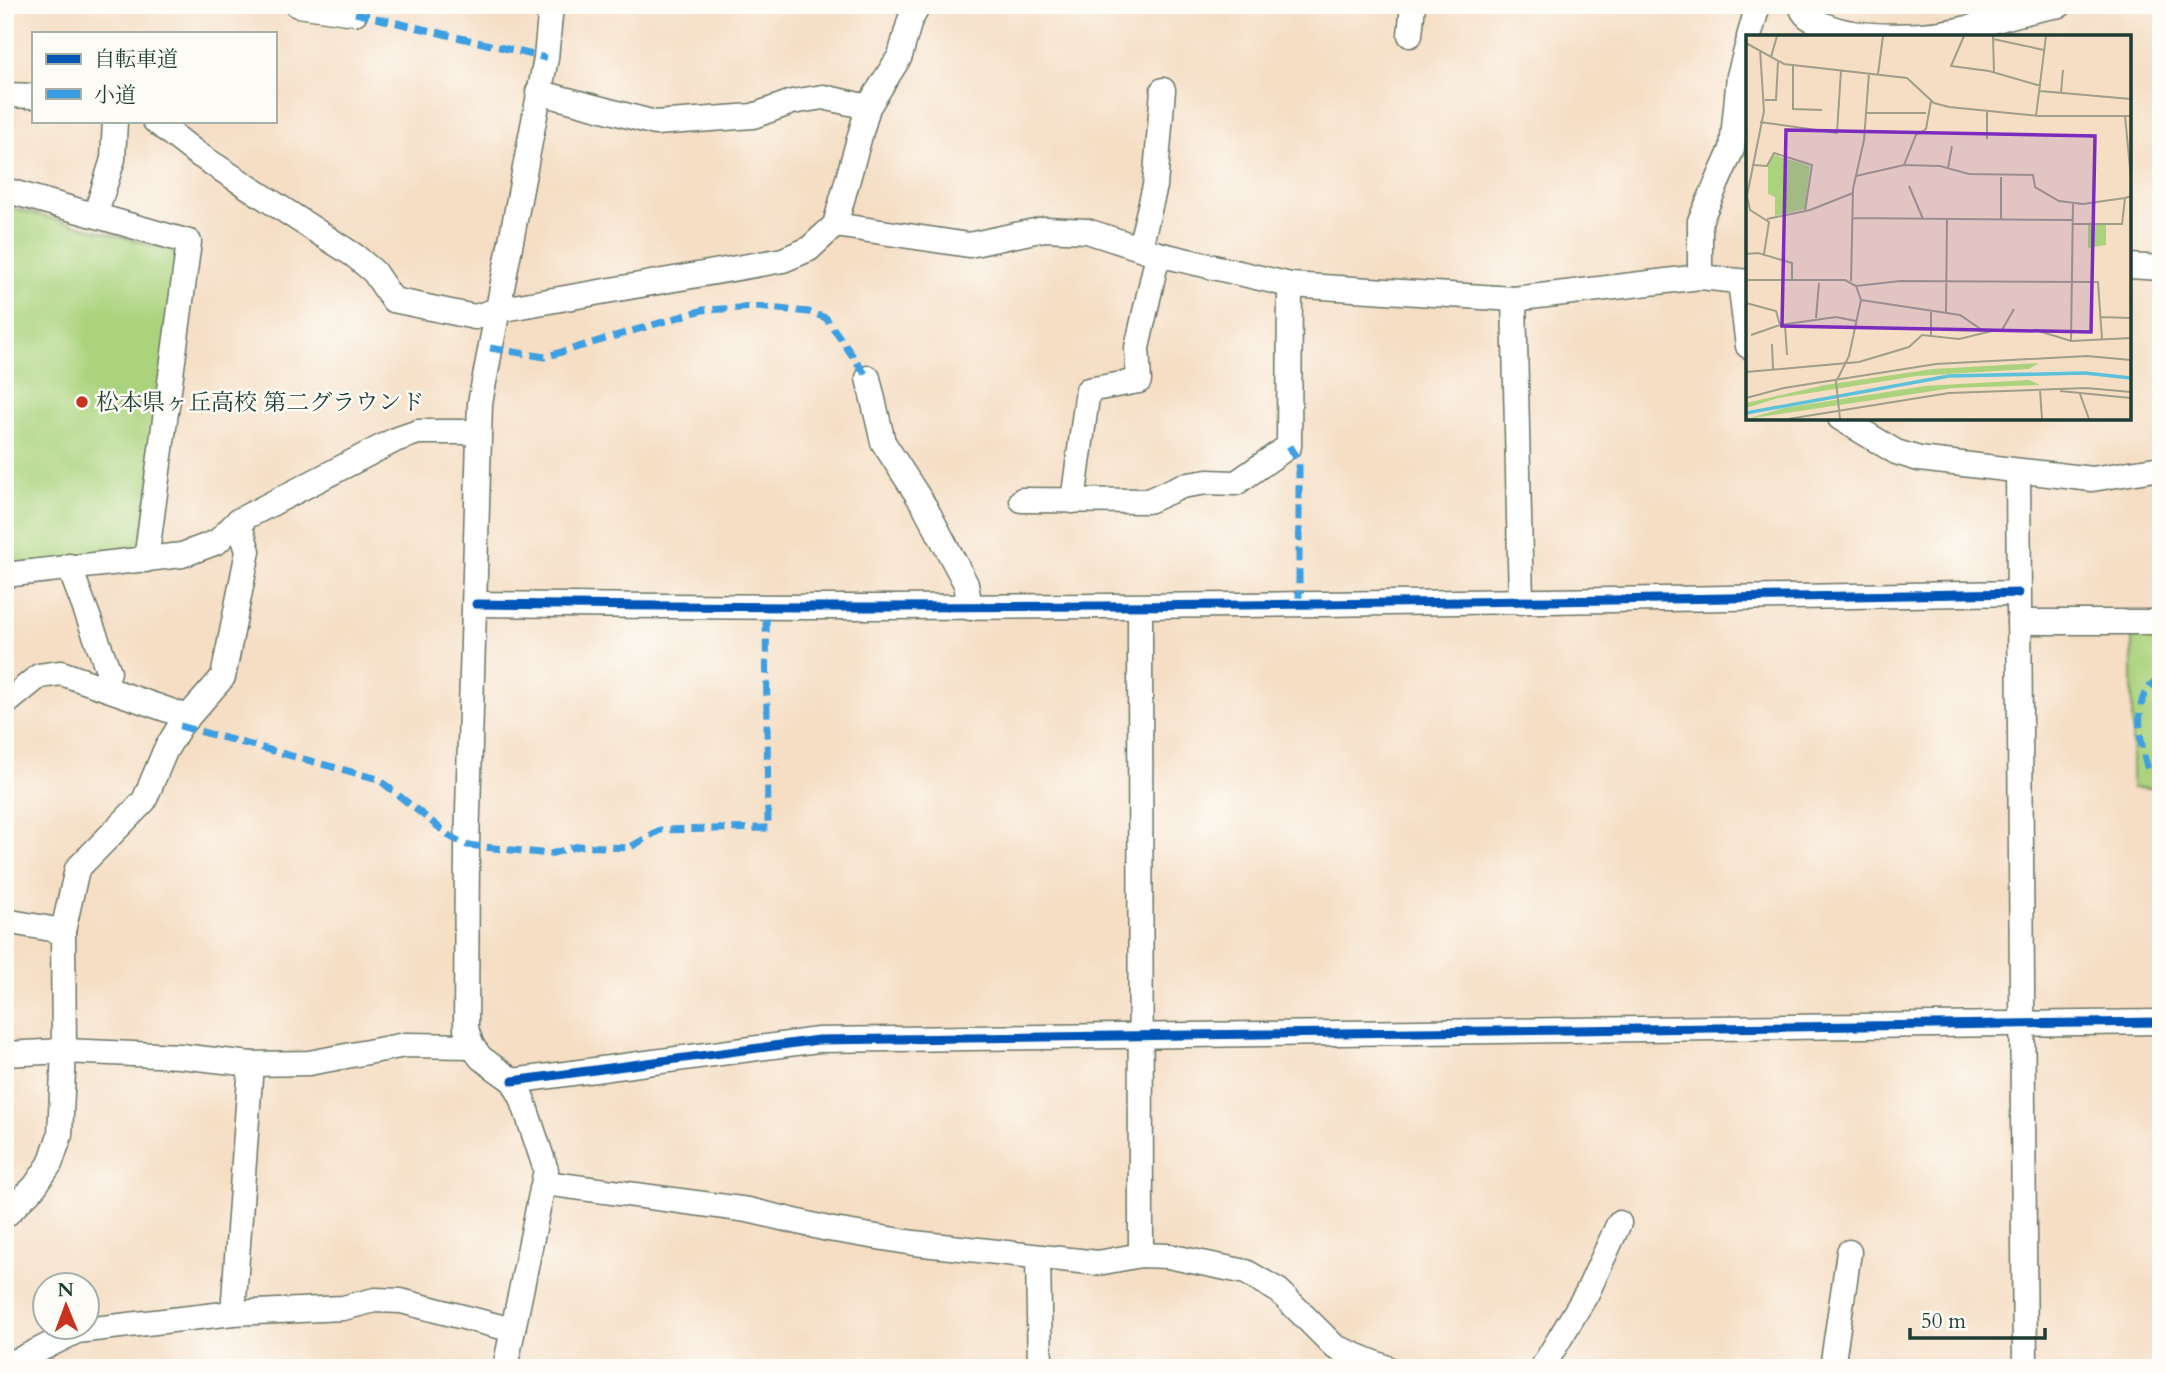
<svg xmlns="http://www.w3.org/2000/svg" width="2166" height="1373" viewBox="0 0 2166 1373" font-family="Cardo,'Noto Serif JP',serif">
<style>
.green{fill:#abd37d;stroke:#658858;stroke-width:2}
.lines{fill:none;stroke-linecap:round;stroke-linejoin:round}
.minor-casing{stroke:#6a7566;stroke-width:27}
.minor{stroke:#fff;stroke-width:24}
.quiet{stroke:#3c9ee2;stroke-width:7;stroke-dasharray:14 7;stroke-linecap:butt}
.cycleway-casing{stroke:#fdfcf7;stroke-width:13}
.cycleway{stroke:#0057b8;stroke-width:9}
.poi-dot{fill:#c8321e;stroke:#fdfcf7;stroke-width:2.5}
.labels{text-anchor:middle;stroke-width:5;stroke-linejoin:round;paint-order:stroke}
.poi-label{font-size:23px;fill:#1f3d34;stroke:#fdfcf7;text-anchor:start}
.inset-river{fill:none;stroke:#5cc1da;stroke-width:3.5}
.inset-road{fill:none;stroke:#9f9e8a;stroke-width:2}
.view{fill:#7b2cbf;fill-opacity:0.15;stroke:#7b2cbf;stroke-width:3.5}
.inset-edge{fill:none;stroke:#1f3d34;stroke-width:3.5}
</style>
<rect width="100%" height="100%" fill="#fdfcf7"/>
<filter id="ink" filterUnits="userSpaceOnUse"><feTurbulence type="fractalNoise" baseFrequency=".0143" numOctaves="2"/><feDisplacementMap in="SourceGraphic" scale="14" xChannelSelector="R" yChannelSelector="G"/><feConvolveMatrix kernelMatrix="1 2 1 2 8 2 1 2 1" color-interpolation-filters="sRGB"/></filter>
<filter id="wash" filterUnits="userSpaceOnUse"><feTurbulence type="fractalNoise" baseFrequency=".00686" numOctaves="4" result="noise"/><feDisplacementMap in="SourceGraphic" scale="28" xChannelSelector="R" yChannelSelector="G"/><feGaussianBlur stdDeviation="1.57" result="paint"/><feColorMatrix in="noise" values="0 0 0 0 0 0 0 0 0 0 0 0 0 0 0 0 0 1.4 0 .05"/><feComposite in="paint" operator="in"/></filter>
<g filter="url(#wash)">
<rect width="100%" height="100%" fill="#f5dec4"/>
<g class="green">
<path d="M 5,206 L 172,250 L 177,255 L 142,549 L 5,569 Z"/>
<rect x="2132" y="626" width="29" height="162"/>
</g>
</g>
<g filter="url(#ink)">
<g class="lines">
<defs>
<g id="minor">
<path d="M 298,5 L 355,13 L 355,5"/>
<path d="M 1801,5 C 1803,17 1814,20 1824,25 C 1859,41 1934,37 1972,27 C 2002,19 2029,9 2060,5"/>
<path d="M 1410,35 L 1413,5"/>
<path d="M 1749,37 L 1758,5"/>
<path d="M 538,92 L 655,123 L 753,116 L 792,102 L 823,97 L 868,107"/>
<path d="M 5,95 L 33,96"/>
<path d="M 155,121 L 196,153 L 355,256 L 374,272 L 393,300 L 475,317 L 497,310 L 783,260 L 809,249 L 835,225 L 868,107 L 900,56 L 910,20 L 919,5"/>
<path d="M 5,190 L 189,242 L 146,560"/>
<path d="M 96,213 L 113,159 L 115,121"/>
<path d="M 835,225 L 969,245 L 1044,229 L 1087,231 L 1158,254 L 1290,285 L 1514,299 L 1700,277 L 1748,282"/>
<path d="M 1140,247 L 1155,186 L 1163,90"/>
<path d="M 2129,266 L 2161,268"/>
<path d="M 1700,277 L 1700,221 L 1732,149 L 1739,76 L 1748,43"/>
<path d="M 1740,282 L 1748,346"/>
<path d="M 1514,299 L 1521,602"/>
<path d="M 868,378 L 883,442 L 925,507 L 966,584 L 970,608"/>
<path d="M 1840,418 L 1896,452 L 1919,459 L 2092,479 L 2161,468"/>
<path d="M 2018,471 L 2025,1368"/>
<path d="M 1022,500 L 1148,501 L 1182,486 L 1207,482 L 1236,483 L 1289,446 L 1290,285"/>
<path d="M 1073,501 L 1088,390 L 1139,381 L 1137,348 L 1158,254"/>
<path d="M 69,566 L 109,672 L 104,686"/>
<path d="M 5,575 L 182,555 L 217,542 L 238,521 L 395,440 L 418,432 L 479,432"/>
<path d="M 476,604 C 990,612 1504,602 2018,593"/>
<path d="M 1140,607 L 1141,1255"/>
<path d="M 2019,622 L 2161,622"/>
<path d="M 5,704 L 39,676 L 61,673 L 188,717"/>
<path d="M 5,921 L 63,931 L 64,1051 L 60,1135 L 50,1164 L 35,1186 L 5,1216"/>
<path d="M 63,931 L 77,869 L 144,801 L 165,751 L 180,726 L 223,677 L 248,551 L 238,521"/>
<path d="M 5,1054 L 64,1051 L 180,1056 L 251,1064 L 309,1063 L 405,1045 L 472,1046"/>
<path d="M 513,1081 L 818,1040 L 2161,1022"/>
<path d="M 545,1183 L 748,1210 L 828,1229 L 914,1243 L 1098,1263 L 1141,1255 L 1168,1256 L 1246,1272 L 1279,1291 L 1335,1347 L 1387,1368"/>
<path d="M 1038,1257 L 1040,1368"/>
<path d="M 233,1313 L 251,1064"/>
<path d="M 5,1362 L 17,1361 L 77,1331 L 233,1313 L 343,1308 L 375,1300 L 401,1301 L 513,1330"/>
<path d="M 505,1368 L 546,1170 L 522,1098 L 513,1081 L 481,1058 L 472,1046 L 466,1029 L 467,845 L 480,403 L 546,58 L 551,5"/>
<path d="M 1542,1368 L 1587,1293 L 1619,1223"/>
<path d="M 1832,1368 L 1849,1252"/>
</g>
</defs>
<use href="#minor" class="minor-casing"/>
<use href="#minor" class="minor"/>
<g class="quiet">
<path d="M 355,13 L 546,58"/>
<path d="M 490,348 L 545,357 L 703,310 L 757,307 L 809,312 L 826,318 L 868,378"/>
<path d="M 1289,446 L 1299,462 L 1299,605"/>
<path d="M 2161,678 L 2158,697 L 2161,729"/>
<path d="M 2161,680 C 2129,688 2140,749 2149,772 L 2161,770"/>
<path d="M 180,726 L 378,779 L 451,837 L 467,845 L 550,854 L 578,846 L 629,848 L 660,830 L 768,828 L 766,609"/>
</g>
<defs>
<g id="cycleway">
<path d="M 476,604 C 990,612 1504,602 2018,593"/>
<path d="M 513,1081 L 818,1040 L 2161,1022"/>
</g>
</defs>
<use href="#cycleway" class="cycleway-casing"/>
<use href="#cycleway" class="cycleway"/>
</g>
</g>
<circle class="poi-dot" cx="82" cy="402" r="7"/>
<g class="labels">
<g class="poi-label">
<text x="96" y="410">松本県ヶ丘高校 第二グラウンド</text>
</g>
</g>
<g transform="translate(1746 35)">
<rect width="385" height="385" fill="#f5dec4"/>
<path d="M 28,120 L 64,131 L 59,174 L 29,181 L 29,162 L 22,159 L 22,127 ZM 342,190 L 360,190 L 360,210 L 342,213 ZM 293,328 L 283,334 L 171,341 L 32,363 L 0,373 L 0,368 L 79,350 L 187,334 ZM 283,345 L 294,350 L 207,353 L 0,384 L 38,373 L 179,351 Z" fill="#abd37d"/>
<path class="inset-river" d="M 0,378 L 203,341 L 339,338 L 385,343"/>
<path class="inset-road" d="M 218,1 L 205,31 L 243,36 L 295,51M 247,1 L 248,38M 247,4 L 298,15M 0,8 L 38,29 L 161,43 L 188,68 L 203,72 L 293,81 L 385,81M 14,15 L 18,76 L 1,161 L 4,175 L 23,187 L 18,219M 25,22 L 31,1M 47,30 L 47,74 L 76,75M 132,39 L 137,1M 294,56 L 385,64M 315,57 L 317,35M 19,65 L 30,65 L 32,27M 120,78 L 180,78M 290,81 L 300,1M 379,81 L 385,143M 14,87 L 91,98 L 95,35M 241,104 L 241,77M 6,130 L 21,131 L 28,118 L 66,130 L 59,176M 158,130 L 170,100 L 180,94 L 185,66M 202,133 L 206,111M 110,141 L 158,130 L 194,131 L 223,139 L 287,140 L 289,152 L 313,166 L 337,169 L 379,163M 255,142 L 255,185M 163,151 L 177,184M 106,183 L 326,185M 21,184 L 64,175 L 107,158M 326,189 L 376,189 L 379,163 L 385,161M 0,219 L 12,218 L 46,228 L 46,245M 0,245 L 99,245 L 110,251 L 115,265 L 103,321 L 90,347 L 94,384M 105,246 L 107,154 L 118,105 L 123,38M 110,251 L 154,246 L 352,247 L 356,304M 115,265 L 214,280 L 236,295 L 293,296 L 325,306 L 385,303M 0,268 L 30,276 L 34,290 L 90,282 L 110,286M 200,277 L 201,185M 354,282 L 385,283M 70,283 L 73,248M 39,290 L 41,320M 256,295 L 268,274M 5,300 L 34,290M 185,300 L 185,277M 325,306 L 327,168M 26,309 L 27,334M 0,337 L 113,327 L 163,312 L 176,300 L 213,304 L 246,296M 294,355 L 296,384M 314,356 L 385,363M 334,359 L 343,384M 0,363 L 38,353 L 190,329 L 341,321 L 385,325M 42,384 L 203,358 L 340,353 L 385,357"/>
<path class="view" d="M 40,95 L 349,101 L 345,297 L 36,291 Z"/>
<rect width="385" height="385" class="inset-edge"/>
</g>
<rect width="2166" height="1373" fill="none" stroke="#fdfcf7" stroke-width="28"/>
<rect x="32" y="32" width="245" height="91" fill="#fdfcf7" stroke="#a4b0a9" stroke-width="2"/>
<rect x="46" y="54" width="35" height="10" fill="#0057b8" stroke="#a4b0a9" stroke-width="2"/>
<text x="94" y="66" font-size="21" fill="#1f3d34">自転車道</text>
<rect x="46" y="89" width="35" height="10" fill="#3c9ee2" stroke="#a4b0a9" stroke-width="2"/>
<text x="94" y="102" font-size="21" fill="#1f3d34">小道</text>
<g transform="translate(66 1306) rotate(359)"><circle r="33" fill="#fdfcf7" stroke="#a4b0a9" stroke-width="2"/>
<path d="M0-5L12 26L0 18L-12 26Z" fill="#c8321e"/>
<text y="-10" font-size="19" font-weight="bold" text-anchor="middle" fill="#1f3d34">N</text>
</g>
<path d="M1910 1328v10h135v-10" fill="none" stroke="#1f3d34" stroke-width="3.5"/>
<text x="1921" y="1328" font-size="21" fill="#1f3d34" stroke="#fdfcf7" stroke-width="5" paint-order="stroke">50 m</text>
</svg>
